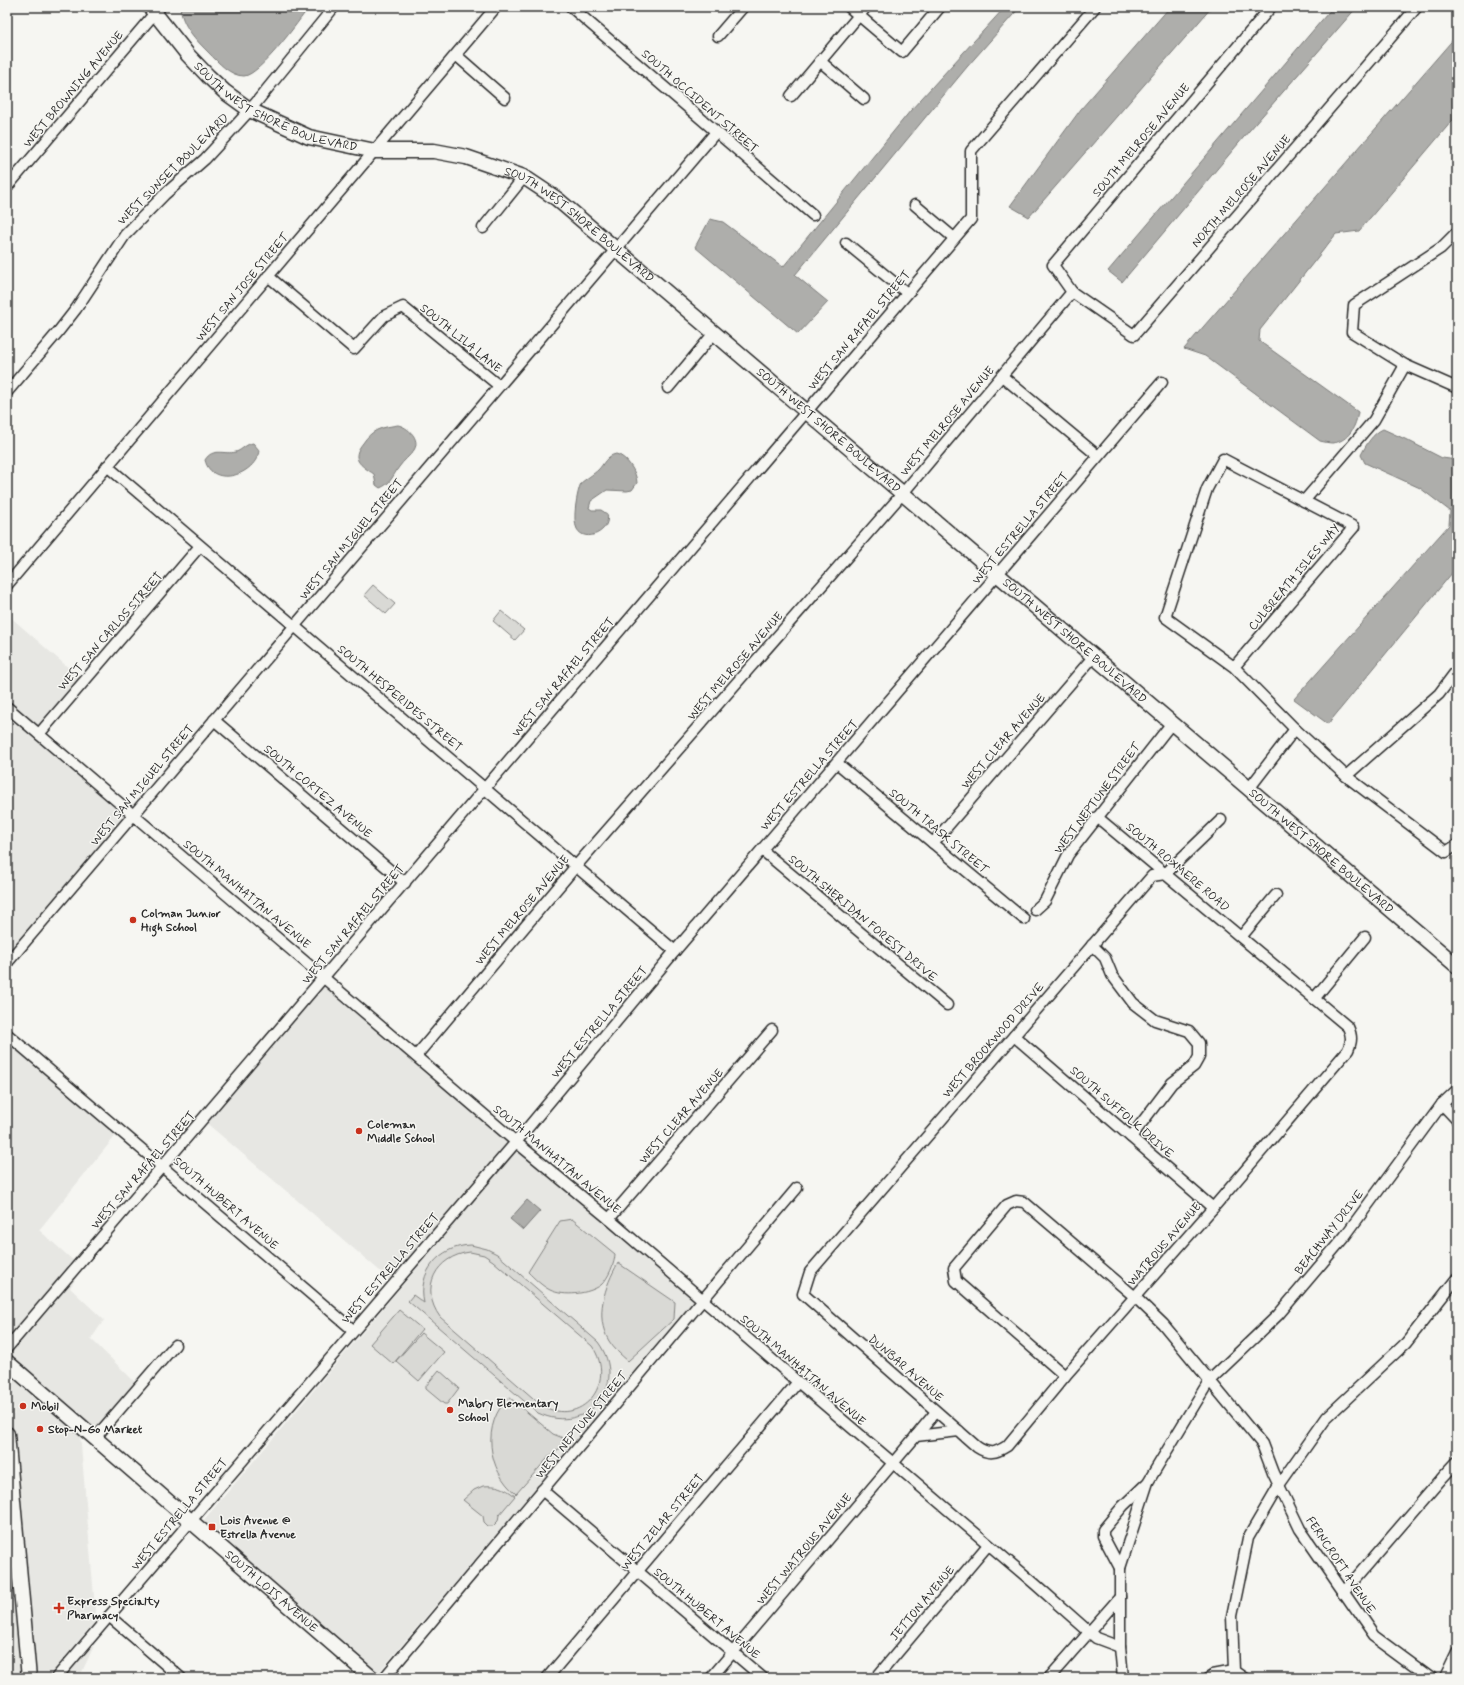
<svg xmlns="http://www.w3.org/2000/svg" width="1464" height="1685" viewBox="0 0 1464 1685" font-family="Mynerve,sans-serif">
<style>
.built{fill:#e7e7e3}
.green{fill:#d9d9d5;stroke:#828280;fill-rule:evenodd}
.water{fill:#aeaeab;stroke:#7a7a78}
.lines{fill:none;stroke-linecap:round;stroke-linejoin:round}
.street-casing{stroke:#2b2b2b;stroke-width:13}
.secondary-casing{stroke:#2b2b2b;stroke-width:17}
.street{stroke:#f6f6f2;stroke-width:10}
.secondary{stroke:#f6f6f2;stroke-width:14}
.poi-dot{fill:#c8321e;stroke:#f6f6f2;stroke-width:1.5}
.labels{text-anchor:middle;stroke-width:3;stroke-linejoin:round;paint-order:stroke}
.street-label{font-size:12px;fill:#2b2b2b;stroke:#f6f6f2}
.poi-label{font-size:12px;font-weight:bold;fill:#2b2b2b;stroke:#f6f6f2;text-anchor:start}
</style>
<rect width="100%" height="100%" fill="#f6f6f2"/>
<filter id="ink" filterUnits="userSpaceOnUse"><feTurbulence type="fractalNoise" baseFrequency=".025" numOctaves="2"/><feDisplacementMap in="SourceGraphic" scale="8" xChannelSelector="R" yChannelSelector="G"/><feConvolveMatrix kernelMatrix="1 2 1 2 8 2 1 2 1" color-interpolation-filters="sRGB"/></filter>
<g filter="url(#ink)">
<g class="built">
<path d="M 7,614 L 80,678 L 38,728 L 7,702 Z"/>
<path d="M 7,713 L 127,816 L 7,955 Z"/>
<path d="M 324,978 L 516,1142 L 394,1283 L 203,1120 Z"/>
<path d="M 7,1039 L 117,1134 L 39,1230 L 75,1262 L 7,1341 Z"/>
<path d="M 517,1150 L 698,1298 L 378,1673 L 203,1521 Z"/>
<path d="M 80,1271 L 70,1288 L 104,1320 L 91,1339 L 136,1383 L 95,1432 L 7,1355 Z"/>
<path d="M 15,1379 L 80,1433 L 96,1620 L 47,1678 L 7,1677 L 7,1416 L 14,1415 L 11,1380 Z"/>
<path d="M 94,1641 L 93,1648 L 81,1674 L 84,1678 L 63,1678 Z"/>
</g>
<g class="green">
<path d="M 373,585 L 395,604 L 386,614 L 364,595 Z"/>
<path d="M 501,611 L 524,630 L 515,640 L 493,621 Z"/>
<path d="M 572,1219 L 615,1254 C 615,1263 608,1279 601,1285 C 589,1294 564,1297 550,1290 C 542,1286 534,1278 528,1272 L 560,1221 Z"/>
<path d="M 471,1245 L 487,1249 L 497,1254 L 598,1342 C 630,1386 587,1436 538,1413 L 408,1301 L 413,1295 L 424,1303 C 417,1273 439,1246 471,1245 ZM 470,1252 L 484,1255 L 493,1261 L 592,1346 C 618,1383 581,1429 541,1405 L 440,1317 C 419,1288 436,1256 470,1252 Z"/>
<path d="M 618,1263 L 675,1302 L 674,1319 L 628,1361 C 621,1355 614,1349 609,1341 C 594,1316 605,1286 618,1263 Z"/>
<path d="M 399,1310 L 422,1329 L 393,1364 L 370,1344 Z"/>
<path d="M 421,1333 L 444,1352 L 419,1381 L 396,1361 Z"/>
<path d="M 439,1370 L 459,1388 L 447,1404 L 444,1404 L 426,1389 L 426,1386 Z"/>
<path d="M 509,1397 L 553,1434 L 563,1438 L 562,1448 L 554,1451 L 516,1494 C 487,1470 481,1424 509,1397 Z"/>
<path d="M 483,1486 C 497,1485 504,1487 515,1496 L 499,1515 L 498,1521 L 493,1526 L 488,1526 L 484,1522 L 483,1516 L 463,1500 L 474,1490 Z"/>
</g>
<g class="water">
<path d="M 180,7 L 309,7 C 299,21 260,75 244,76 C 230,76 218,62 209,53 C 196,40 182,26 180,7 Z"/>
<path d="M 1005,7 L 1020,7 L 967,67 L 795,275 L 828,302 L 798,334 L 695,247 L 710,219 L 723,222 L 783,267 L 911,110 Z"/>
<path d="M 1170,7 L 1212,7 L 1029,217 L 1010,206 L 1081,109 Z"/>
<path d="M 1333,7 L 1357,7 L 1249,131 L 1122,282 L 1108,271 Z"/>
<path d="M 1457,35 L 1457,115 L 1359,231 L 1336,234 L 1260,330 L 1259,341 L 1358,412 C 1356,426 1349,441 1333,443 C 1329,443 1324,442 1320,441 L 1205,356 L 1184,349 Z"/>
<path d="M 398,425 C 408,427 421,439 414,450 C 410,456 403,461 399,467 C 393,475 391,484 380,488 L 376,485 L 374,474 C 360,465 350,459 363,443 C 367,437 371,433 377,430 C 383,427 392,426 398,425 Z"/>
<path d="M 1383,429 L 1405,439 L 1442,458 L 1457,460 L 1457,567 L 1328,724 L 1294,699 L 1449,525 L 1450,511 L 1420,488 L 1365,463 L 1361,455 C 1366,445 1372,434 1383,429 Z"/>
<path d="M 253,443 L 259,450 C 257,475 212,489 205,460 C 213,447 224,455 236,452 C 242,450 246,444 253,443 Z"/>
<path d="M 616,454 C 626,456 637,472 637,483 L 632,490 L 627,491 L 607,490 L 591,501 L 589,508 L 592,510 L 601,510 L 607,514 C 612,531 585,544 577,529 C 572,520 577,492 581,483 C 583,481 595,473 598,470 C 604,464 606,456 616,454 Z"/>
<path d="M 527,1200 L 540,1211 L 523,1230 L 510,1219 Z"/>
</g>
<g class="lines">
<defs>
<g id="street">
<path d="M 571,7 L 813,215"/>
<path d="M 849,7 L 902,52 L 940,7"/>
<path d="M 1271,7 L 1053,265 L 1072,292 L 1134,335 L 1417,7"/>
<path d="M 718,36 L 743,7"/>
<path d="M 456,55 L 505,98"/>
<path d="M 820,61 L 864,99"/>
<path d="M 791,96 L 866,7"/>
<path d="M 7,187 L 160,7"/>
<path d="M 915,205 L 954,238"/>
<path d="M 483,228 L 524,177"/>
<path d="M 1457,232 L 1441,248 L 1354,305 L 1352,332 L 1405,365 L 1455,387 L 1457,386"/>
<path d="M 846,243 L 907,293"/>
<path d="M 268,276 L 354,349 L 384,316 L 403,307 L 498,385"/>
<path d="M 1002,376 L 1098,456"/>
<path d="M 668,388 L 714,333"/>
<path d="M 7,392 L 58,332 L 76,309 L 125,235 L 165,194 L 205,159 L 250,110 L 334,7"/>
<path d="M 107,466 L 675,951"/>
<path d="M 1304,501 L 1374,420 L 1405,365"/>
<path d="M 7,585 L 496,7"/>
<path d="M 1234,667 L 1354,527 L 1223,459 L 1207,489 L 1165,617 L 1234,667 L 1295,729 L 1346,776 L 1446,852 L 1457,845"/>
<path d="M 7,707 L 516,1142 L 609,1219 L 798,1382 L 1035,1584 L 1096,1638 L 1120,1647"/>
<path d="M 214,720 L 405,883"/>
<path d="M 39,734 L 200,546"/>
<path d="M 837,763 L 1024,919"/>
<path d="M 1346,776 L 1439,694 L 1457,670"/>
<path d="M 1248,790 L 1295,729"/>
<path d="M 1097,817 L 1348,1027 C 1352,1036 1352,1041 1348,1050 L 1213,1208 L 1065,1376 L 1007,1446 C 996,1453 989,1455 977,1447 L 803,1294 L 810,1272 L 1152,876 L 1165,874 L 1221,820"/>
<path d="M 933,843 L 1094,656"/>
<path d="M 762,850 L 947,1005"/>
<path d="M 1035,910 L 1045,901 L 1068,855 L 1171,724"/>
<path d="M 1241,937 L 1276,895"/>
<path d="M 1092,945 L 1105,958 L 1112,975 L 1133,1003 L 1155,1020 L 1189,1031 L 1199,1043 L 1199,1057 L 1194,1066 L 1172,1083 L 1131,1137"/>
<path d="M 7,963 L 716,132"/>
<path d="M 1314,999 L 1365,937"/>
<path d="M 7,1034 L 353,1330"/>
<path d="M 1014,1036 L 1213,1208"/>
<path d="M 416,1056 L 576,866 L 903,493 L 1072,292"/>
<path d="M 1442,1104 L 1457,1120"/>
<path d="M 609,1219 L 772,1030"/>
<path d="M 7,1348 L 971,219 L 971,151 L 1095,7"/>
<path d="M 1065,1376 L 956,1281 L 954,1268 L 1007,1205 L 1016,1201 L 1024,1202 L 1135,1297 L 1163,1324 L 1262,1444 L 1273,1473 L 1300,1529 L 1374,1636 L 1431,1678"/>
<path d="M 916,1436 L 936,1412"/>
<path d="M 95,1438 L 175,1345"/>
<path d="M 542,1490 L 763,1678"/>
<path d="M 1120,1568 L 1103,1536 L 1103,1530 L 1123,1506 L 1146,1484"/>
<path d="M 1343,1593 L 1443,1477 L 1457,1462"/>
<path d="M 109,1616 L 181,1678"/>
<path d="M 56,1678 L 516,1142 L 675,951 L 1162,382"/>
<path d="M 384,1678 L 797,1188"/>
<path d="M 547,1678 L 798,1382"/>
<path d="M 711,1678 L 916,1436 L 959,1431"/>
<path d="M 876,1678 L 988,1545"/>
<path d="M 1049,1678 L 1120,1597"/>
<path d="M 1123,1678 L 1120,1647 L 1120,1568 L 1148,1482 L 1209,1381 L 1278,1315 L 1345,1236 L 1442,1104 L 1457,1090"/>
<path d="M 1208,1678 L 1213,1675 L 1234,1671"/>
<path d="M 1244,1678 L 1234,1671 L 1232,1616 L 1248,1538 L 1279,1485 L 1327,1417 L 1406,1343 L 1457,1278"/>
<path d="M 1445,1678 L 1457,1653"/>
</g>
<g id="secondary">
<path id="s1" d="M 150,7 L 188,55 L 208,76 L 225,92 L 250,110 L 309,137 L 375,151 L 434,151 L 466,157 L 524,177 L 557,199 C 858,453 1156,712 1457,966"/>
<path id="s2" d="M 7,1362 L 372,1678"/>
<path d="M 7,1434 L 29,1678"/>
</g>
</defs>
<use href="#street" class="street-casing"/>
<use href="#secondary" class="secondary-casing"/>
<use href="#street" class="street"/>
<use href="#secondary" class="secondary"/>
</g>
</g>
<g class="poi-dot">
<circle cx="133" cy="920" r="4"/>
<circle cx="359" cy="1131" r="4"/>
<circle cx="23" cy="1406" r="4"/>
<circle cx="450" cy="1410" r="4"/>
<circle cx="40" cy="1429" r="4"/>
<rect x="208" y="1523" width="8" height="8" rx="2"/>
<path d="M57 1602h4v4h4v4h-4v4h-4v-4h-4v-4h4z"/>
</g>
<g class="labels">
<g class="street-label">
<text transform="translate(73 89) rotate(-50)" y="4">WEST BROWNING AVENUE</text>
<text transform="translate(700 101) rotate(41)" y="4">SOUTH OCCIDENT STREET</text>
<text dy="4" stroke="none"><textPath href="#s1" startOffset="166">SOUTH WEST SHORE BOULEVARD</textPath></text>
<text transform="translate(1141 140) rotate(-50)" y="4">SOUTH MELROSE AVENUE</text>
<text transform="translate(173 169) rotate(-45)" y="4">WEST SUNSET BOULEVARD</text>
<text transform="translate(1241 191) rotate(-49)" y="4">NORTH MELROSE AVENUE</text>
<text dy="4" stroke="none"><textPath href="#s1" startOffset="502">SOUTH WEST SHORE BOULEVARD</textPath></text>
<text transform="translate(242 287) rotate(-50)" y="4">WEST SAN JOSE STREET</text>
<text transform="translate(859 330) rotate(-50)" y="4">WEST SAN RAFAEL STREET</text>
<text transform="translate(461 338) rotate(39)" y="4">SOUTH LILA LANE</text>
<text transform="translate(947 421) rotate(-50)" y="4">WEST MELROSE AVENUE</text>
<text dy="4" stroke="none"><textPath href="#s1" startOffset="826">SOUTH WEST SHORE BOULEVARD</textPath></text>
<text transform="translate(1020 528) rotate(-50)" y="4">WEST ESTRELLA STREET</text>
<text transform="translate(351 539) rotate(-50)" y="4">WEST SAN MIGUEL STREET</text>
<text transform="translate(1294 577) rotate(-50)" y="4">CULBREATH ISLES WAY</text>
<text transform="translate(110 631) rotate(-49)" y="4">WEST SAN CARLOS STREET</text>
<text dy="4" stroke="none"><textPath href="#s1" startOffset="1150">SOUTH WEST SHORE BOULEVARD</textPath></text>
<text transform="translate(735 666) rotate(-49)" y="4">WEST MELROSE AVENUE</text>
<text transform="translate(563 677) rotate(-50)" y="4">WEST SAN RAFAEL STREET</text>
<text transform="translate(400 698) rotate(40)" y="4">SOUTH HESPERIDES STREET</text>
<text transform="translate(1003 741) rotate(-49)" y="4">WEST CLEAR AVENUE</text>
<text transform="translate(809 775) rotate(-49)" y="4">WEST ESTRELLA STREET</text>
<text transform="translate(142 785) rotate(-50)" y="4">WEST SAN MIGUEL STREET</text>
<text transform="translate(318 791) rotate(40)" y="4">SOUTH CORTEZ AVENUE</text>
<text transform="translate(1097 798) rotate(-53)" y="4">WEST NEPTUNE STREET</text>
<text transform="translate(939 831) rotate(40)" y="4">SOUTH TRASK STREET</text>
<text dy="4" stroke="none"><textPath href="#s1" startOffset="1474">SOUTH WEST SHORE BOULEVARD</textPath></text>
<text transform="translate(1178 867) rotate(40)" y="4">SOUTH ROXMERE ROAD</text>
<text transform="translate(247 894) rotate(40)" y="4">SOUTH MANHATTAN AVENUE</text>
<text transform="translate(522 910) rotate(-50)" y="4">WEST MELROSE AVENUE</text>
<text transform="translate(863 918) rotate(40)" y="4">SOUTH SHERIDAN FOREST DRIVE</text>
<text transform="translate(353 924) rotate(-50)" y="4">WEST SAN RAFAEL STREET</text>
<text transform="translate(599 1022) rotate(-50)" y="4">WEST ESTRELLA STREET</text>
<text transform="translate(993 1040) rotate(-49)" y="4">WEST BROOKWOOD DRIVE</text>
<text transform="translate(1122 1112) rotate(41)" y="4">SOUTH SUFFOLK DRIVE</text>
<text transform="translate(681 1116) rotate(-49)" y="4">WEST CLEAR AVENUE</text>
<text transform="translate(557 1159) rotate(40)" y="4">SOUTH MANHATTAN AVENUE</text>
<text transform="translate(143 1170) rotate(-49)" y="4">WEST SAN RAFAEL STREET</text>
<text transform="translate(226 1203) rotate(41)" y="4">SOUTH HUBERT AVENUE</text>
<text transform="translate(1329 1232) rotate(-52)" y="4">BEACHWAY DRIVE</text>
<text transform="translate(1164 1244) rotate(-49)" y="4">WATROUS AVENUE</text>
<text transform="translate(390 1268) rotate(-49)" y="4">WEST ESTRELLA STREET</text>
<text transform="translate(906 1368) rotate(41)" y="4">DUNBAR AVENUE</text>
<text transform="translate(803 1370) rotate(41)" y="4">SOUTH MANHATTAN AVENUE</text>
<text transform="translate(581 1425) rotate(-50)" y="4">WEST NEPTUNE STREET</text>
<text transform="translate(179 1514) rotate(-50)" y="4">WEST ESTRELLA STREET</text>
<text transform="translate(662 1522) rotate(-50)" y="4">WEST ZELAR STREET</text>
<text transform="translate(804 1549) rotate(-50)" y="4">WEST WATROUS AVENUE</text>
<text transform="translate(1341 1565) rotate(56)" y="4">FERNCROFT AVENUE</text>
<text dy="4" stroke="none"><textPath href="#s2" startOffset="350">SOUTH LOIS AVENUE</textPath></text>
<text transform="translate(922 1603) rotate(-50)" y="4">JETTON AVENUE</text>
<text transform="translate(707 1613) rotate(40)" y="4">SOUTH HUBERT AVENUE</text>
</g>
<g class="poi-label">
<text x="141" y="917">Colman Junior<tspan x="141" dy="14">High School</tspan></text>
<text x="367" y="1128">Coleman<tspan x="367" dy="14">Middle School</tspan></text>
<text x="458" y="1407">Mabry Elementary<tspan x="458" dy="14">School</tspan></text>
<text x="31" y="1410">Mobil</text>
<text x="48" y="1433">Stop-N-Go Market</text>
<text x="220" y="1524">Lois Avenue @<tspan x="220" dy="14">Estrella Avenue</tspan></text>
<text x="67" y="1605">Express Specialty<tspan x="67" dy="14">Pharmacy</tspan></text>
</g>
</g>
<rect width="1464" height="1685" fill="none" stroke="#f6f6f2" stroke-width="24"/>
<rect x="12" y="12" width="1440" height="1661" fill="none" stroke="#2b2b2b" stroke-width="1.5" filter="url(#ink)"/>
</svg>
